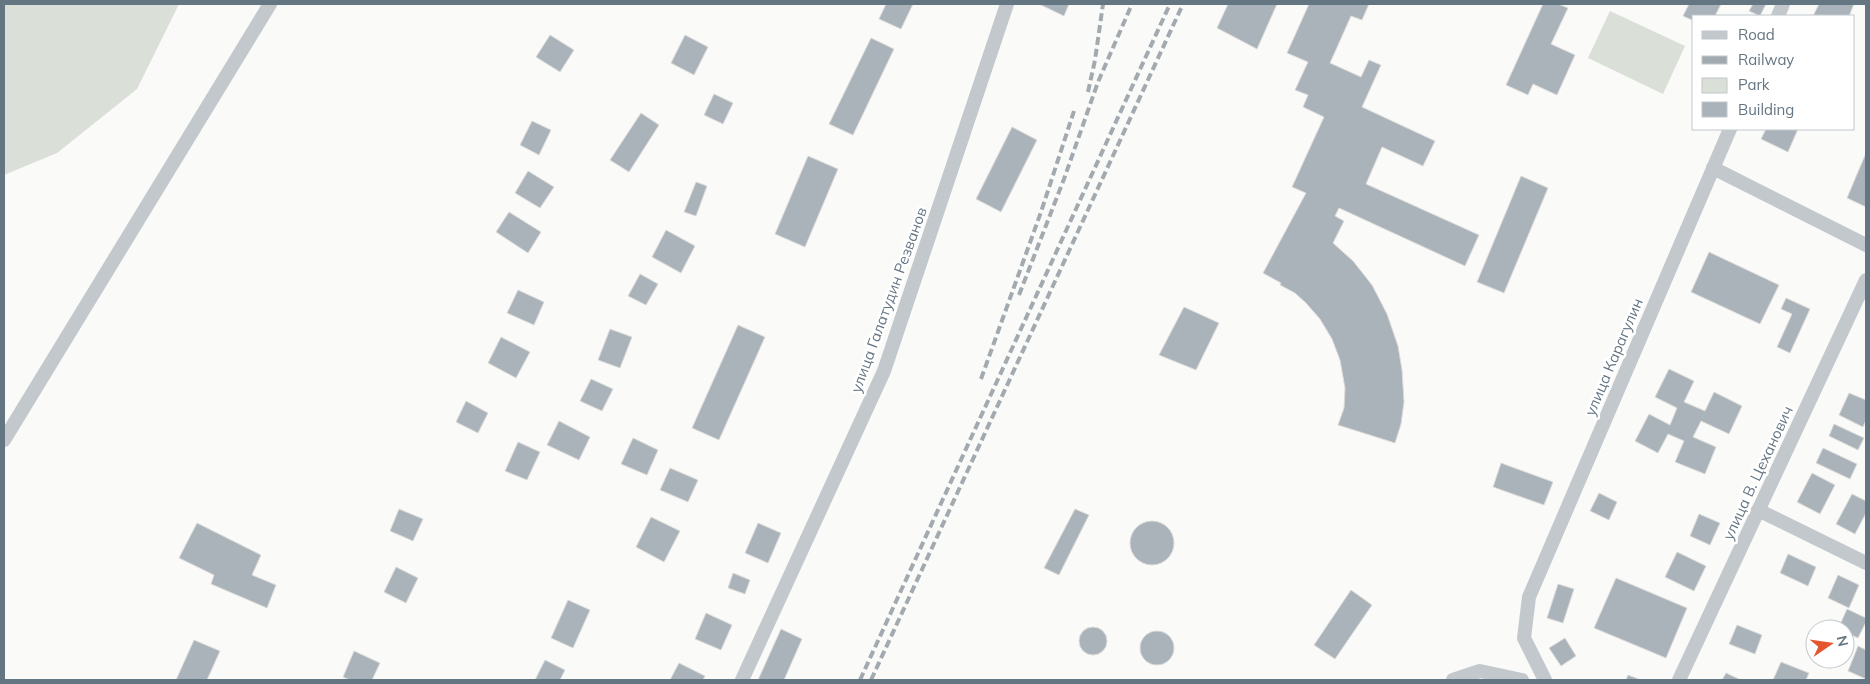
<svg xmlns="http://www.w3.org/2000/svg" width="1870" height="684" viewBox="0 0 1870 684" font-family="Mulish,sans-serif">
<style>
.green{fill:#dadfd7}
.building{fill:#aab3b9;stroke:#dcdcda}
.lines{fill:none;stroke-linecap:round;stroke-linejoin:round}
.minor{stroke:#c3c8cc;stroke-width:14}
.rail{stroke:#a2aab0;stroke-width:4;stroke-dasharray:8 4;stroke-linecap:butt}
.labels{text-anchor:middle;stroke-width:5;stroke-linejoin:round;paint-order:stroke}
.street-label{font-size:15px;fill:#657683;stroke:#fff}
</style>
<rect width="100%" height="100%" fill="#fafaf8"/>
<g class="green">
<path d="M 4,4 L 179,4 L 137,89 L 57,153 L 4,175 Z"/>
<path d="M 1610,11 L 1685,46 L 1663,94 L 1588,58 Z"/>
</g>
<g class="building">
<path d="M 886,4 L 913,4 L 901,29 L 879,19 Z"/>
<path d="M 1039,4 L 1069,4 L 1064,16 Z"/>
<path d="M 1228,4 L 1277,4 L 1257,49 L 1217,28 Z"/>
<path d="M 1309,4 L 1369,4 L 1362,20 L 1351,16 L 1330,63 L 1361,77 L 1369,60 L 1381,65 L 1362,107 L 1435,141 L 1423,166 L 1382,147 L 1366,184 L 1479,235 L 1465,266 L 1339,208 L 1335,216 L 1344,221 L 1333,243 L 1353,261 L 1372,285 L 1387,314 L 1398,346 L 1402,370 L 1404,402 L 1401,424 L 1395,443 L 1338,425 L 1344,408 L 1345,388 L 1340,360 L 1332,339 L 1320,319 L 1306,303 L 1295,293 L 1280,285 L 1281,283 L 1263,273 L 1306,193 L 1292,187 L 1324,117 L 1303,107 L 1308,95 L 1295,90 L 1308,62 L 1287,53 Z"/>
<path d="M 1543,4 L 1558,4 L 1568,8 L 1551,44 L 1575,55 L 1557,95 L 1533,84 L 1528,95 L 1506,85 Z"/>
<path d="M 1689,4 L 1721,4 L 1715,16 L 1694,16 L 1694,21 L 1683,16 Z"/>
<path d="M 1753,4 L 1766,4 L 1760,16 L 1749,11 Z"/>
<path d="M 1819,4 L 1854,4 L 1849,16 L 1813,16 Z"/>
<path d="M 550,35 L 574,50 L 560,72 L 536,57 Z"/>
<path d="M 685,35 L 708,47 L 694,75 L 671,63 Z"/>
<path d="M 871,38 L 894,49 L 853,135 L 829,124 Z"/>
<path d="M 714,94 L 733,103 L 723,124 L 704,115 Z"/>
<path d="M 641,113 L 659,125 L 629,172 L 610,160 Z"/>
<path d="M 532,121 L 551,130 L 539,155 L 520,145 Z"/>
<path d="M 1012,127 L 1037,140 L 1001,212 L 976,199 Z"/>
<path d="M 1766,129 L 1798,129 L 1788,152 L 1761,139 Z"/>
<path d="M 1866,153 L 1866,207 L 1847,198 Z"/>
<path d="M 808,156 L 838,169 L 805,247 L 775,234 Z"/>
<path d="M 528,171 L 554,187 L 540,208 L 515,193 Z"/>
<path d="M 1521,176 L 1548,188 L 1504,293 L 1477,282 Z"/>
<path d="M 696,182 L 707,186 L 696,216 L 684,212 Z"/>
<path d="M 509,212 L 541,232 L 528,253 L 496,232 Z"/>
<path d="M 666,230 L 695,246 L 681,273 L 652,257 Z"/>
<path d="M 1709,252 L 1779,285 L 1760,324 L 1691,292 Z"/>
<path d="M 640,274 L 658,284 L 646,305 L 628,296 Z"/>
<path d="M 518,290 L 544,302 L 534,325 L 507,313 Z"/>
<path d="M 1786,298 L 1810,309 L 1790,353 L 1777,347 L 1792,314 L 1781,309 Z"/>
<path d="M 1184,307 L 1219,323 L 1196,370 L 1159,355 Z"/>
<path d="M 738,325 L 765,337 L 719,440 L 692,428 Z"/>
<path d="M 610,329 L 632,337 L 620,368 L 598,360 Z"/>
<path d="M 501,337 L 530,352 L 516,378 L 488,363 Z"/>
<path d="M 1669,369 L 1694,381 L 1684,402 L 1705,411 L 1714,392 L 1742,406 L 1729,434 L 1701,421 L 1693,437 L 1716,447 L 1705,474 L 1675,462 L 1684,441 L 1668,434 L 1658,453 L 1635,441 L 1649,414 L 1670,425 L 1677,408 L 1655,397 Z"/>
<path d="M 591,379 L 613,389 L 602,411 L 580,401 Z"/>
<path d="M 1849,393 L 1866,400 L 1866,420 L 1863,427 L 1839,415 Z"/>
<path d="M 466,401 L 488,413 L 478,433 L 456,422 Z"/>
<path d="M 559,421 L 590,437 L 579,460 L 547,445 Z"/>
<path d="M 1834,424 L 1864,438 L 1858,450 L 1829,436 Z"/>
<path d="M 633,438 L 658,450 L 647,475 L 621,464 Z"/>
<path d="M 518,442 L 540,452 L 527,480 L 505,471 Z"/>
<path d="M 1823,448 L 1857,464 L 1850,479 L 1816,463 Z"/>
<path d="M 1501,463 L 1553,482 L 1544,505 L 1493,487 Z"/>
<path d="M 670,468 L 698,480 L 688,502 L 660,490 Z"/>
<path d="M 1812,473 L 1835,485 L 1820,514 L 1797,502 Z"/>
<path d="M 1599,493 L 1617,502 L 1609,520 L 1590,511 Z"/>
<path d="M 1852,494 L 1866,501 L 1866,513 L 1855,534 L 1836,524 Z"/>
<path d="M 399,509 L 423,519 L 413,541 L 390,531 Z"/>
<path d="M 1075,509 L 1089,515 L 1059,575 L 1044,568 Z"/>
<path d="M 1699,514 L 1720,523 L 1710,545 L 1690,536 Z"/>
<path d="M 651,517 L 680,531 L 664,562 L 636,547 Z"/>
<circle cx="1152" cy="543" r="22"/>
<path d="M 197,523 L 261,555 L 252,575 L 276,585 L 267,608 L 211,584 L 214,575 L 179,558 Z"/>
<path d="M 758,523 L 781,533 L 768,563 L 745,553 Z"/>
<path d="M 1677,552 L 1706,566 L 1694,591 L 1665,577 Z"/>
<path d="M 1788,554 L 1816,567 L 1808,586 L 1780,573 Z"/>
<path d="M 396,567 L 418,578 L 406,603 L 384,592 Z"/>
<path d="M 733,573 L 750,580 L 745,594 L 728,588 Z"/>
<path d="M 1838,575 L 1859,585 L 1849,608 L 1828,598 Z"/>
<path d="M 1616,578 L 1687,608 L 1666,658 L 1594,628 Z"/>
<path d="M 1558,584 L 1574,589 L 1563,623 L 1547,618 Z"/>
<path d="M 1351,590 L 1372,605 L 1335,659 L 1314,645 Z"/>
<path d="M 568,600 L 590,610 L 573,648 L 551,638 Z"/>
<path d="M 1847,609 L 1866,618 L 1866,622 L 1858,638 L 1845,632 L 1845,629 L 1838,629 Z"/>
<path d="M 706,613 L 732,625 L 721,650 L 695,639 Z"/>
<path d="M 1737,625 L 1762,635 L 1755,654 L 1729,644 Z"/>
<circle cx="1093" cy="641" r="14"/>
<path d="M 781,629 L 802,639 L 784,680 L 758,680 Z"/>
<circle cx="1157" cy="648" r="17"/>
<path d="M 1565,638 L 1576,656 L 1561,666 L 1549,648 Z"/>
<path d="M 194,640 L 220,651 L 207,680 L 176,680 Z"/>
<path d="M 1858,646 L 1866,650 L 1866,679 L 1848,671 Z"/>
<path d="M 354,651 L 380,663 L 372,680 L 350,680 L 343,677 Z"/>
<path d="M 545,660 L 565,670 L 560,680 L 535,680 Z"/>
<path d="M 1781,662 L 1809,673 L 1806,680 L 1773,680 Z"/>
<path d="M 679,663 L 705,676 L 703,680 L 670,680 Z"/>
<path d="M 1726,673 L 1741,680 L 1722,680 Z"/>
<path d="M 1628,675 L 1641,680 L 1626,680 Z"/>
</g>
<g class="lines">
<g class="minor">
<path d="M 1778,16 L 1783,4"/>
<path d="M 1713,168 L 1866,245"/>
<path d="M 4,440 L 270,4"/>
<path d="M 1758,510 L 1866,563"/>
<path d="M 742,680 L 884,371 L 1007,4"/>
<path d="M 1453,680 L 1480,671 L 1522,680"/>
<path d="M 1545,680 L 1524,638 L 1529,597 L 1730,129"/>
<path d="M 1679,680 L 1866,280"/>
</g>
<g class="rail">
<path d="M 1088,92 L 1095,60 L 1103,4"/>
<path d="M 1019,295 L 1064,179 L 1098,82 L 1132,4"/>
<path d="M 981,379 L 1041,212 L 1074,111"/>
<path d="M 860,680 L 1170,4"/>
<path d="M 871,680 L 1183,4"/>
</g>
</g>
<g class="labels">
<g class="street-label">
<text transform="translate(889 300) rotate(-70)" y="5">улица Галатудин Резванов</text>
<text transform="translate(1614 357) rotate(-67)" y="5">улица Карагулин</text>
<text transform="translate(1758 473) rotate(-65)" y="5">улица В. Цеханович</text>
</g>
</g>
<rect width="1870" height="684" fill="none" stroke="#657683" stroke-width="10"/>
<rect x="1692" y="15" width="162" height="115" fill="#ffffff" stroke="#c1c8cd"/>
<rect x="1702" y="31" width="25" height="8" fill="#c3c8cc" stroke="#c1c8cd"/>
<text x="1738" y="40" font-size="15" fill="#657683">Road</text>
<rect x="1702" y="56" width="25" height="8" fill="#a2aab0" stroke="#c1c8cd"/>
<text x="1738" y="65" font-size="15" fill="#657683">Railway</text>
<rect x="1702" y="78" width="25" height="15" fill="#dadfd7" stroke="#c1c8cd"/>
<text x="1738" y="90" font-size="15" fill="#657683">Park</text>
<rect x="1702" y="102" width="25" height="15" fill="#aab3b9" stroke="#c1c8cd"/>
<text x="1738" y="115" font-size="15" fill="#657683">Building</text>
<g transform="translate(1830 644) rotate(77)"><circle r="24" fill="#ffffff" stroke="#c1c8cd"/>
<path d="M0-4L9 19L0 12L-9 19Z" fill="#e4572e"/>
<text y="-8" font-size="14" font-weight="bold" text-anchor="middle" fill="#657683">N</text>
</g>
</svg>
